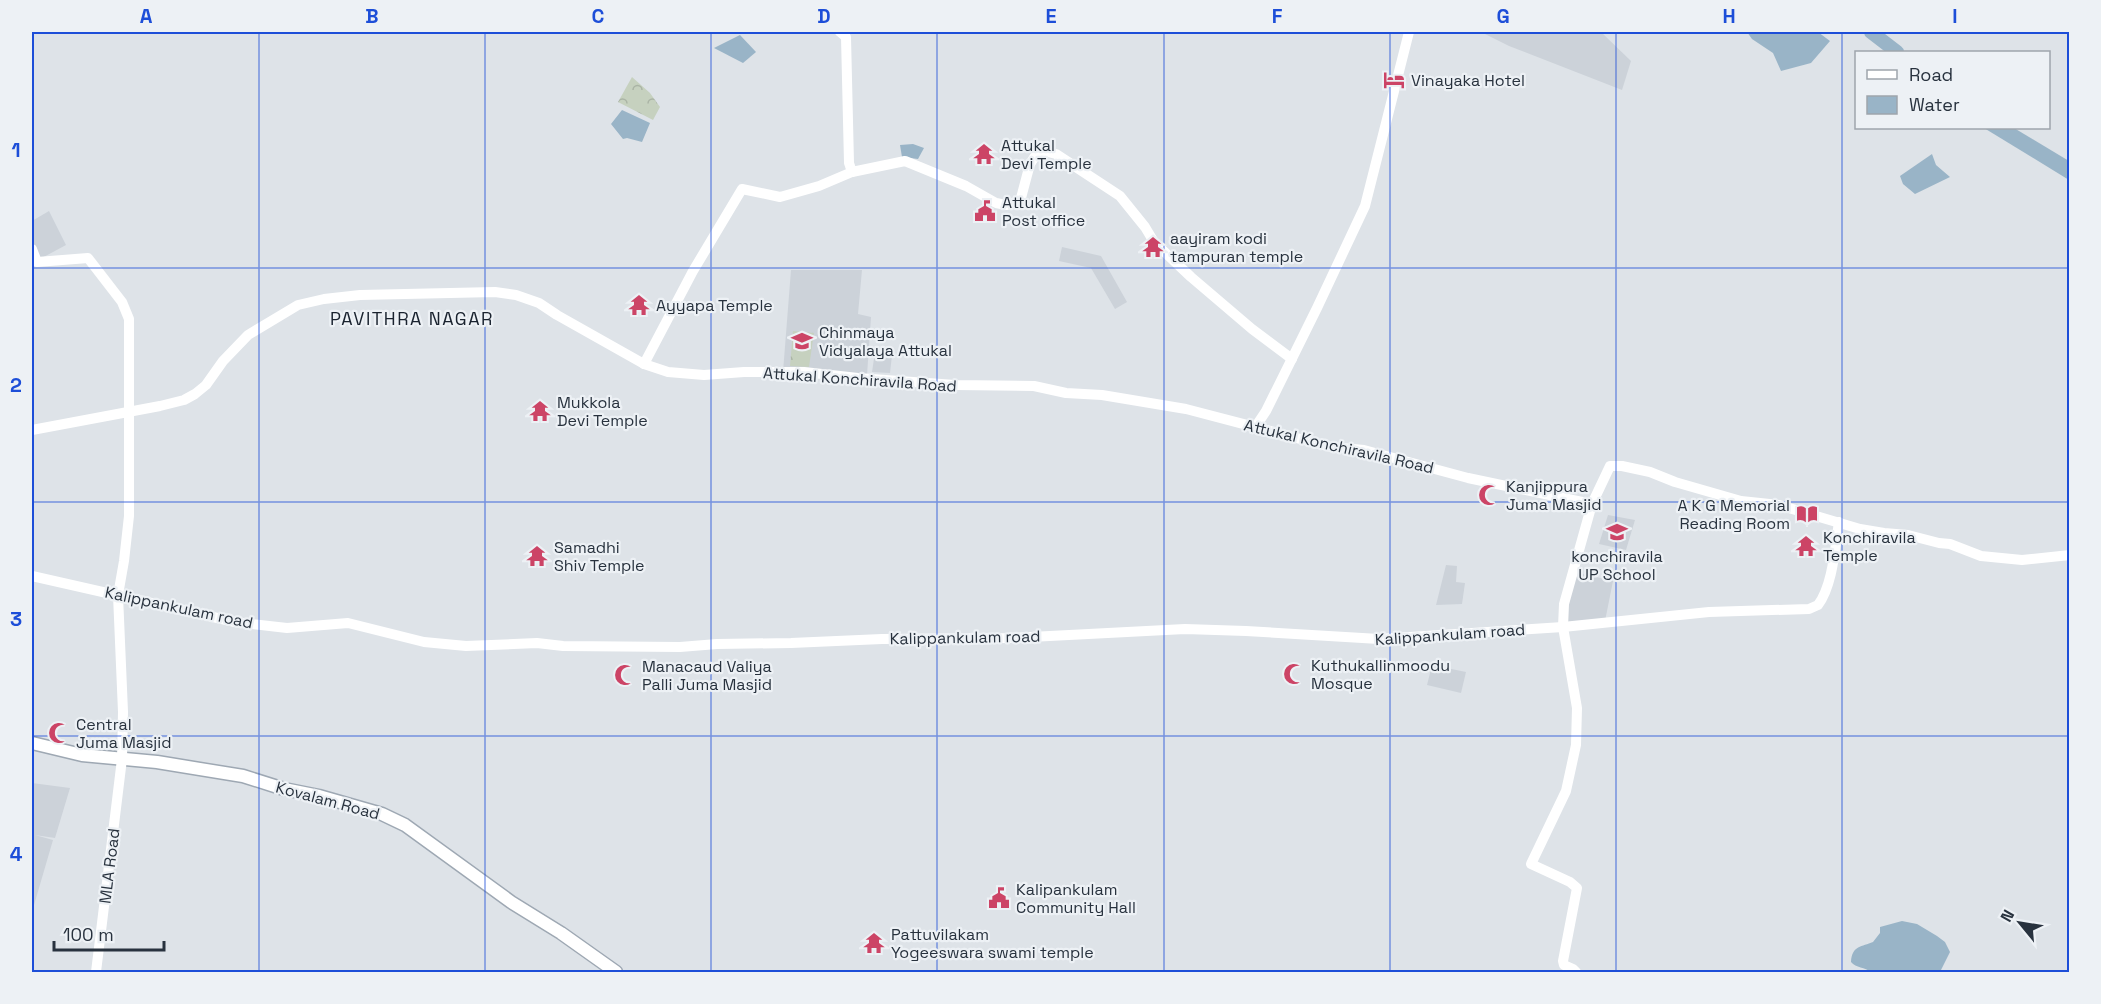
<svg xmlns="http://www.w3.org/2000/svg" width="2101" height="1004" viewBox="0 0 2101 1004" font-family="'Space Grotesk',sans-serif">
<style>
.built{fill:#ccd2d9}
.park{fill:url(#park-crowns)}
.water{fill:#99b4c7}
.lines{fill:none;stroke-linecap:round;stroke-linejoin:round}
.river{stroke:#99b4c7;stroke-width:14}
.primary-casing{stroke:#9ea8b3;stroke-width:15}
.secondary{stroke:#fff;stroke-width:10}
.primary{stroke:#fff;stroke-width:12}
.grid{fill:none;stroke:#1d4ed8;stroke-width:1.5;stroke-opacity:0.55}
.labels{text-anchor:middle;stroke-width:4.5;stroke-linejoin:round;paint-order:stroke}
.poi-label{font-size:16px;fill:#28323e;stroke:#edf1f5;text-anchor:start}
.street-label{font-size:16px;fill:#28323e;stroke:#edf1f5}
.neighbourhood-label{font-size:18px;letter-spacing:1.5px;fill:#1a232f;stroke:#edf1f5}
.neatline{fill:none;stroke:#1d4ed8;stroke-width:2}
.grid-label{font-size:20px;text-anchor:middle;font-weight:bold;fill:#1d4ed8}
</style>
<defs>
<pattern id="park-crowns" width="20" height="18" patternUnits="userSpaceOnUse" patternTransform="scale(1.5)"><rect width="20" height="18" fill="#c6d1bf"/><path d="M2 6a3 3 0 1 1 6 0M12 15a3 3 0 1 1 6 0" fill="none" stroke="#aab4a5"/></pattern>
</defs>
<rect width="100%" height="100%" fill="#dee3e8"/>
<g class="built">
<path d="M 1481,32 L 1601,32 L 1631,61 L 1622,90 L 1509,46 Z"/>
<path d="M 49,211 L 66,245 L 40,259 L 32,242 L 32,221 Z"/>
<path d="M 1062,247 L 1101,256 L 1127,302 L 1115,309 L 1091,268 L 1059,261 Z"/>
<path d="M 791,270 L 862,270 L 858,314 L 871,317 L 867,375 L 783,372 Z"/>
<path d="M 875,352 L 892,355 L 890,373 L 872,372 Z"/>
<path d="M 1608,515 L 1635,520 L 1626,550 L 1599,544 Z"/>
<path d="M 1446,565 L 1457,566 L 1456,582 L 1465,583 L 1462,604 L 1436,605 Z"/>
<path d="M 1575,572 L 1613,581 L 1605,621 L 1565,623 Z"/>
<path d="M 1432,665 L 1466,672 L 1461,693 L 1427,685 Z"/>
<path d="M 32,783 L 70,788 L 55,838 L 35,835 L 53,840 L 32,912 Z"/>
</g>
<g class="park">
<path d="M 632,77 L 650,93 L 660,107 L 653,120 L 618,102 Z"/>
<path d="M 793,331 L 814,333 L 809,367 L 790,366 Z"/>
</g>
<g class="water">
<path d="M 1747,32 L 1818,32 L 1830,41 L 1811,63 L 1781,71 L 1773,53 L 1752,39 Z"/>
<path d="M 740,35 L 756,52 L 743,63 L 714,48 Z"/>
<path d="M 622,110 L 650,123 L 642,142 L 627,138 L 623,139 L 611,124 Z"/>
<path d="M 1984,128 L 2014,128 L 2069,161 L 2069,180 Z"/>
<path d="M 913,144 L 924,148 L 918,159 L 902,157 L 900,145 Z"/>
<path d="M 1932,154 L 1936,165 L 1950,177 L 1915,194 L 1903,184 L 1900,176 Z"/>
<path d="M 1902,921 L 1917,924 L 1937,936 L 1945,942 L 1950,952 L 1940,972 L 1871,972 C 1865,967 1856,968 1851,962 C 1852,945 1862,947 1873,942 L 1880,933 L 1880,927 Z"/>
</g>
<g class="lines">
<path class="river" d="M 1871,32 L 1897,52"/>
<defs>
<path id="primary" d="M 32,743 L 82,755 L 157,762 L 243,776 L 284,789 L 319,796 L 382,814 L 405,825 L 511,902 L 561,933 L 616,972"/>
</defs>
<use href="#primary" class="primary-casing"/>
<g class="secondary">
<path d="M 840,32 L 846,37 L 849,163 L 852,172"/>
<path d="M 32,249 L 37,262 L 88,258 L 122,302 L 129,319 L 129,516 L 124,561 L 118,595 L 123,712 L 122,759 L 96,972"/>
<path d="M 644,364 L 693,271 L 742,189 L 780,197 L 819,186 L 852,172 L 905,161 L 966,186 L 996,203 L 1006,205 L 1016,203 L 1021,198 L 1030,164 L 1039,150 L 1056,154 L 1120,196 L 1145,227 L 1154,242 L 1191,277 L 1252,329 L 1292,359"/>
<path d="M 1256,426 L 1266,411 L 1317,308 L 1365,206 L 1409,32"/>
<path d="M 32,430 L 160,406 L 184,400 L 195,394 L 206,385 L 223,361 L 248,335 L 298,305 L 324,299 L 360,295 L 495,292 L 516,295 L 539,303 L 557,315 L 644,364 L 668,372 L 704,375 L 744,372 L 804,372 L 858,378 L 955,385 L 1034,386 L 1066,393 L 1102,395 L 1186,409 L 1331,447 L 1364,450 L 1468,478 L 1592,504"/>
<path d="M 32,576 L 235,622 L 287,628 L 348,623 L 424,642 L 466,646 L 537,643 L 563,646 L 680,647 L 717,644 L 791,643 L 882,639 L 1009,638 L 1185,629 L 1246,631 L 1379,639 L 1563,627 L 1709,612 L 1809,609 L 1818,605 C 1833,585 1835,547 1839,522"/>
<path d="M 1576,972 L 1573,969 L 1564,965 L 1563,961 L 1577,888 L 1570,882 L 1531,864 L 1566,791 L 1576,745 L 1577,708 L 1563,627 L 1564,604 L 1592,504 L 1610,466 L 1622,466 L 1650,472 L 1675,482 L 1741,501 L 1779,505 L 1860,529 L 1884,533 L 1908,535 L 1939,543 L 1950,544 L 1981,556 L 2022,560 L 2070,555"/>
</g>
<use href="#primary" class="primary"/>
</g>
<path class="grid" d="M 259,32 L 259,972M 485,32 L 485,972M 711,32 L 711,972M 937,32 L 937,972M 1164,32 L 1164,972M 1390,32 L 1390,972M 1616,32 L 1616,972M 1842,32 L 1842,972M 32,268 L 2070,268M 32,502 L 2070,502M 32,736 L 2070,736"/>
<defs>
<symbol id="hotel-bare" viewBox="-9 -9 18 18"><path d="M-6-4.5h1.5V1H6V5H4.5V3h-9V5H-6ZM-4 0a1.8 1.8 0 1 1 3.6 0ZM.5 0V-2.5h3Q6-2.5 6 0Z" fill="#c46" stroke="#edf1f5" stroke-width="2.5" paint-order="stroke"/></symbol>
<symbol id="temple-bare" viewBox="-9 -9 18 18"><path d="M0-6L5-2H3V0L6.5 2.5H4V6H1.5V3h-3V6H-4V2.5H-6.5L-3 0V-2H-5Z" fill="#c46" stroke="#edf1f5" stroke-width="2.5" paint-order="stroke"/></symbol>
<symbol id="civic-bare" viewBox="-9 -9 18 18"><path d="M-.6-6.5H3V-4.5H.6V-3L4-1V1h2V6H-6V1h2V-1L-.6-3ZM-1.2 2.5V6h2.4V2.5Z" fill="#c46" stroke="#edf1f5" stroke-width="2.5" paint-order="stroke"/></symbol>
<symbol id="school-bare" viewBox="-9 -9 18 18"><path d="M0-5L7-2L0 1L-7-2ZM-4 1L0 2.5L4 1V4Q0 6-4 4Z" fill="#c46" stroke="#edf1f5" stroke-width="2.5" paint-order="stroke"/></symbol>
<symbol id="mosque-bare" viewBox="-9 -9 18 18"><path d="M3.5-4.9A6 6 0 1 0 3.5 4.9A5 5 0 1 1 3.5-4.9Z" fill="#c46" stroke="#edf1f5" stroke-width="2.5" paint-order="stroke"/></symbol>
<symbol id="library-bare" viewBox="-9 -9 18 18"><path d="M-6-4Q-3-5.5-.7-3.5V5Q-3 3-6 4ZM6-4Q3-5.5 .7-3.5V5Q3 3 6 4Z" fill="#c46" stroke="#edf1f5" stroke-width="2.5" paint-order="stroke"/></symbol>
</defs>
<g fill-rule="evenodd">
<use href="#hotel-bare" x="1379" y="65" width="30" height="30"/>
<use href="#temple-bare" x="969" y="139" width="30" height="30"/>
<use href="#civic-bare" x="970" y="196" width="30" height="30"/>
<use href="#temple-bare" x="1138" y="232" width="30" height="30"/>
<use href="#temple-bare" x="624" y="290" width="30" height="30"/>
<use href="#school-bare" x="787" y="326" width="30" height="30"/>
<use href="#temple-bare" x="525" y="396" width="30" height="30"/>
<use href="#mosque-bare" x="1474" y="480" width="30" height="30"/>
<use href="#library-bare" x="1792" y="499" width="30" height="30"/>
<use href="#school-bare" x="1602" y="517" width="30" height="30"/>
<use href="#temple-bare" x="1791" y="531" width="30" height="30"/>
<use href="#temple-bare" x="522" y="541" width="30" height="30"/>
<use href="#mosque-bare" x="1279" y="659" width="30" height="30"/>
<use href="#mosque-bare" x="610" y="660" width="30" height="30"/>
<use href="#mosque-bare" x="44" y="718" width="30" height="30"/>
<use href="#civic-bare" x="984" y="883" width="30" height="30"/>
<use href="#temple-bare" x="859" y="928" width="30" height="30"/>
</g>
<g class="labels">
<g class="poi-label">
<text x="1411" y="86">Vinayaka Hotel</text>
<text x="1001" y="151">Attukal<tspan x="1001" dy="18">Devi Temple</tspan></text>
<text x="1002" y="208">Attukal<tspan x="1002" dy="18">Post office</tspan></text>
<text x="1170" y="244">aayiram kodi<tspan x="1170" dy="18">tampuran temple</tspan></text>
<text x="656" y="311">Ayyapa Temple</text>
<text x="819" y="338">Chinmaya<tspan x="819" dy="18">Vidyalaya Attukal</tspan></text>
<text x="557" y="408">Mukkola<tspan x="557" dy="18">Devi Temple</tspan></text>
<text x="1506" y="492">Kanjippura<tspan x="1506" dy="18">Juma Masjid</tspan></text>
<text x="1790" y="511" text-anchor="end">A K G Memorial<tspan x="1790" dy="18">Reading Room</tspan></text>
<text x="1823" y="543">Konchiravila<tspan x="1823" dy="18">Temple</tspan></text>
<text x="554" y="553">Samadhi<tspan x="554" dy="18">Shiv Temple</tspan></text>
<text x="1617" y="562" text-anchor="middle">konchiravila<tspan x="1617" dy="18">UP School</tspan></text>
<text x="1311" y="671">Kuthukallinmoodu<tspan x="1311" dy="18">Mosque</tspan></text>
<text x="642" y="672">Manacaud Valiya<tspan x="642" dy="18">Palli Juma Masjid</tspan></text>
<text x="76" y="730">Central<tspan x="76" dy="18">Juma Masjid</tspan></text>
<text x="1016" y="895">Kalipankulam<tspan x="1016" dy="18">Community Hall</tspan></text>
<text x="891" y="940">Pattuvilakam<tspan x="891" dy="18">Yogeeswara swami temple</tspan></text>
</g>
<g class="street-label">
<text transform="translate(860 379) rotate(4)" y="6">Attukal Konchiravila Road</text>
<text transform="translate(1339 446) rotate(13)" y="6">Attukal Konchiravila Road</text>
<text transform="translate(179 607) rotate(12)" y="6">Kalippankulam road</text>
<text transform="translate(1450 634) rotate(-4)" y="6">Kalippankulam road</text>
<text transform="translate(965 637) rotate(-1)" y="6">Kalippankulam road</text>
<text transform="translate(328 800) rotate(15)" y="6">Kovalam Road</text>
<text transform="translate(109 866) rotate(-83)" y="6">MLA Road</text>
</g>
<g class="neighbourhood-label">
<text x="412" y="325">PAVITHRA NAGAR</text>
</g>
</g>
<rect width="2101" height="1004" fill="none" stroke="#edf1f5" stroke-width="66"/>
<rect x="1855" y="51" width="195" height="78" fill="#edf1f5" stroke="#9ea5ac" stroke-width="1.5"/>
<rect x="1867" y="70" width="30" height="9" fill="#ffffff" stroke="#9ea5ac" stroke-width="1.5"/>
<text x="1909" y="81" font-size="18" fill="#28323e">Road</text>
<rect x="1867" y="96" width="30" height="18" fill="#99b4c7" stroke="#9ea5ac" stroke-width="1.5"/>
<text x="1909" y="111" font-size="18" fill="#28323e">Water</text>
<g transform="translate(2020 923) rotate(300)" stroke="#edf1f5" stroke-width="4.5" paint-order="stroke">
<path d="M0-4.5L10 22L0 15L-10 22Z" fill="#28323e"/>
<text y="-9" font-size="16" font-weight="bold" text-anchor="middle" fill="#28323e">N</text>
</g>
<path d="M54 941v9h110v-9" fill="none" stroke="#28323e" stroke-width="3"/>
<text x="63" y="941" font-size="18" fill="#28323e" stroke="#edf1f5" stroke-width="4.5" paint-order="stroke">100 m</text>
<rect x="33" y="33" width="2035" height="938" class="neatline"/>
<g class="grid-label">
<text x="146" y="23">A</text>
<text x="372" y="23">B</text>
<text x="598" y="23">C</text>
<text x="824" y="23">D</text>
<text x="1051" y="23">E</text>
<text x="1277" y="23">F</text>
<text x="1503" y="23">G</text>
<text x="1729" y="23">H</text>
<text x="1955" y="23">I</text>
<text x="16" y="157">1</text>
<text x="16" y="392">2</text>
<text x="16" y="626">3</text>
<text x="16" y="861">4</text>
</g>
</svg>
